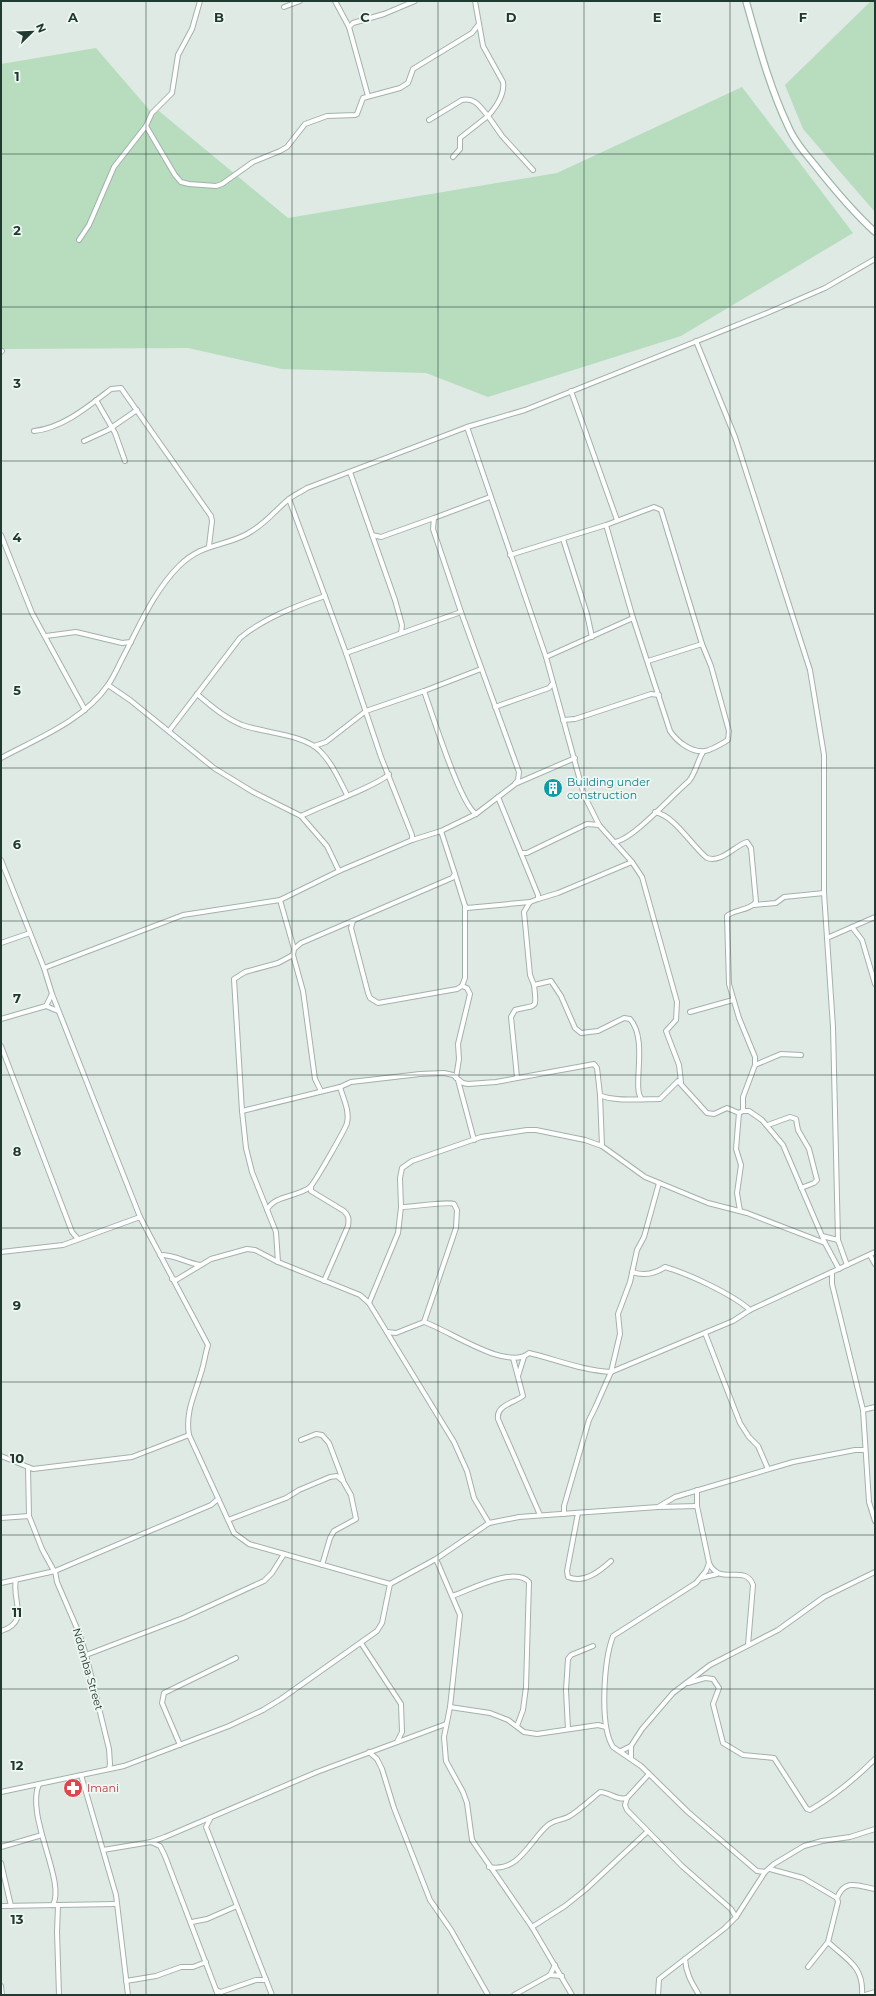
<svg xmlns="http://www.w3.org/2000/svg" width="876" height="1996" viewBox="0 0 876 1996" font-family="Montserrat,sans-serif">
<style>
.green{fill:#b7dcbe}
.lines{fill:none;stroke-linecap:round;stroke-linejoin:round}
.minor-casing{stroke:#a2b2ab;stroke-width:6}
.secondary-casing{stroke:#9eb6ab;stroke-width:8}
.minor{stroke:#fff;stroke-width:4}
.secondary{stroke:#fff;stroke-width:5.5}
.grid{fill:none;stroke:#203a31;stroke-width:1;stroke-opacity:0.55}
.labels{text-anchor:middle;stroke-width:3.5;stroke-linejoin:round;paint-order:stroke}
.culture-label{font-size:11px;fill:#0d838f;stroke:#eff7f2;text-anchor:start}
.street-label{font-size:11px;fill:#203a31;stroke:#eff7f2}
.health-label{font-size:11px;fill:#be3a42;stroke:#eff7f2;text-anchor:start}
.grid-label{font-size:13px;text-anchor:middle;font-weight:bold;fill:#203a31;stroke:#eff7f2;stroke-width:3.5;stroke-linejoin:round;paint-order:stroke}
</style>
<rect width="100%" height="100%" fill="#dfeae4"/>
<g class="green">
<path d="M 871,1 L 875,1 L 875,212 L 803,129 L 785,85 Z"/>
<path d="M 96,48 L 152,113 L 159,111 L 288,218 L 557,173 L 742,87 L 853,233 L 681,336 L 488,397 L 426,373 L 282,369 L 188,348 L 1,349 L 1,64 Z"/>
</g>
<g class="lines">
<defs>
<g id="minor">
<path d="M 335,1 L 349,27"/>
<path d="M 475,1 L 483,46 L 503,82 C 505,95 496,107 488,116 L 502,136 L 533,170"/>
<path d="M 284,7 L 300,1"/>
<path d="M 368,96 L 349,27 L 353,23 L 384,14 L 415,1"/>
<path d="M 429,120 L 462,100 C 475,97 480,107 488,116 L 460,138 L 460,149 L 453,157"/>
<path d="M 146,126 L 175,175 L 181,182 L 189,184 L 216,186 L 222,184 L 253,162 L 280,151 L 287,147 L 305,124 L 327,116 L 355,115 L 357,114 L 363,98 L 400,88 L 408,83 L 413,69 L 472,33 L 479,24"/>
<path d="M 79,240 L 89,225 L 114,167 L 146,126 L 152,113 L 172,93 L 178,55 L 192,29 L 200,1"/>
<path d="M 696,341 L 735,437 L 810,670 L 824,755 L 824,893 L 833,1027 L 838,1240 L 847,1265"/>
<path d="M 1,352 L 2,351"/>
<path d="M 571,391 L 617,520"/>
<path d="M 96,400 L 115,433 L 125,461"/>
<path d="M 467,427 L 546,657 L 584,795 L 599,825 L 632,862 L 642,877 L 677,1002 L 676,1020 L 666,1031 L 679,1065 L 681,1082"/>
<path d="M 34,431 C 63,428 89,406 111,389 L 121,388 L 211,516 L 212,521 L 209,546"/>
<path d="M 84,441 L 108,430 L 137,410"/>
<path d="M 350,472 L 395,600 L 402,625 L 401,633"/>
<path d="M 289,499 L 346,653 L 381,757 L 412,835 L 412,840"/>
<path d="M 1,535 L 32,613 L 85,710"/>
<path d="M 372,535 L 381,537 L 434,518"/>
<path d="M 563,539 L 587,614 L 592,637"/>
<path d="M 510,555 L 606,525 L 654,507 L 661,510 L 702,644 L 711,666 L 729,731 L 728,740 C 711,750 702,757 684,745 C 678,741 674,737 670,731 L 633,618 L 606,525"/>
<path d="M 46,636 L 76,632 L 122,643 L 131,642"/>
<path d="M 346,653 L 461,612"/>
<path d="M 546,657 L 633,618"/>
<path d="M 648,661 L 702,644"/>
<path d="M 108,685 L 130,700 L 214,768 L 253,792 L 301,816 L 327,846 L 339,871"/>
<path d="M 424,691 C 432,713 460,804 476,814"/>
<path d="M 197,694 C 211,706 225,718 242,725 C 264,733 304,734 320,751 C 332,763 339,779 347,795"/>
<path d="M 495,707 L 549,688 L 553,683"/>
<path d="M 563,720 L 575,719 L 651,694 L 659,695"/>
<path d="M 169,731 L 240,638 C 264,618 296,606 325,596"/>
<path d="M 314,746 L 326,742 L 366,711 L 424,691 L 481,669"/>
<path d="M 1,758 C 38,738 83,721 108,685 C 113,678 117,669 121,661 C 138,629 153,592 179,566 C 202,543 223,547 247,534 C 267,523 273,512 289,499 C 294,495 301,492 307,488 L 467,427 L 525,410 L 767,313 L 825,288 L 875,259"/>
<path d="M 515,784 L 575,758"/>
<path d="M 498,797 L 538,895 L 538,899 L 530,902 L 524,912 L 530,975 L 534,985 L 551,981 L 561,996 L 575,1028 L 581,1033 L 598,1031 L 624,1018 L 630,1019 C 649,1040 631,1090 642,1099"/>
<path d="M 655,812 C 675,816 691,845 707,858 C 722,863 734,846 747,842 L 751,848 L 756,902 C 749,911 735,909 727,916 L 729,984 L 739,1018 L 755,1057 L 755,1065 L 743,1097 L 743,1111"/>
<path d="M 301,816 C 317,808 381,784 389,774"/>
<path d="M 614,842 C 632,841 672,795 689,781 C 696,772 697,762 703,752"/>
<path d="M 521,853 L 527,853 L 587,824 L 599,825"/>
<path d="M 1,860 L 44,968 L 52,994 L 46,1006 L 1,1019"/>
<path d="M 455,874 L 465,906 L 467,908 L 530,902"/>
<path d="M 538,899 L 558,893 L 632,862"/>
<path d="M 280,900 L 294,949"/>
<path d="M 754,905 L 776,903 L 784,897 L 824,893"/>
<path d="M 353,921 L 351,928 L 368,993 L 370,998 L 378,1003 L 457,989 L 462,986 L 465,978 L 465,906"/>
<path d="M 852,927 L 862,940 L 875,984"/>
<path d="M 827,938 L 875,917"/>
<path d="M 1,943 L 30,933"/>
<path d="M 293,955 L 303,991 L 315,1079 L 321,1091"/>
<path d="M 44,968 L 183,915 L 280,900 L 339,871 L 412,840 L 441,831 L 476,814 L 514,785 L 518,780 L 519,772 L 461,612 L 433,529 L 434,518 L 490,497"/>
<path d="M 52,994 L 140,1217 L 208,1345 C 205,1355 204,1364 201,1373 C 195,1394 185,1412 189,1435 L 234,1533 L 249,1544 L 390,1584"/>
<path d="M 46,1006 L 58,1011"/>
<path d="M 690,1012 L 733,1000"/>
<path d="M 1,1046 L 72,1232 L 78,1239"/>
<path d="M 755,1065 L 781,1054 L 801,1055"/>
<path d="M 517,1077 L 511,1017 L 515,1010 C 537,1004 537,1011 534,985"/>
<path d="M 456,1078 L 459,1059 L 458,1044 L 470,994 L 467,988 L 462,986"/>
<path d="M 458,1080 L 474,1140"/>
<path d="M 600,1095 L 602,1146"/>
<path d="M 242,1111 L 340,1087 L 351,1082 L 420,1074 L 444,1073 L 453,1075 L 463,1083 L 468,1084 L 496,1082 L 594,1064 L 597,1068 L 600,1095 C 612,1102 645,1099 660,1099 L 678,1081 L 707,1113 L 714,1114 L 727,1108 L 739,1113 L 743,1111 L 749,1111 L 762,1120 L 783,1145 L 825,1243 L 839,1269"/>
<path d="M 739,1113 L 736,1149 L 741,1165 L 737,1193 L 740,1211"/>
<path d="M 768,1125 L 790,1117 L 796,1119 L 798,1130 L 809,1149 L 817,1180 L 814,1183 L 801,1188"/>
<path d="M 311,1187 L 311,1191 L 344,1211 C 349,1216 349,1219 348,1226 L 324,1281"/>
<path d="M 401,1207 C 411,1207 450,1201 454,1204 L 457,1210 L 456,1228 L 424,1322"/>
<path d="M 267,1210 C 274,1195 298,1197 310,1187 C 314,1184 346,1128 347,1123 C 350,1111 343,1098 340,1087"/>
<path d="M 822,1236 L 838,1240"/>
<path d="M 1,1252 L 63,1245 L 140,1217"/>
<path d="M 160,1255 C 177,1255 183,1262 200,1265"/>
<path d="M 870,1255 L 875,1264"/>
<path d="M 278,1262 L 276,1232 L 252,1172 L 246,1148 L 242,1111 L 234,979 L 245,972 L 278,963 L 293,955 L 294,949 L 301,943 L 452,878 L 455,874 L 441,831"/>
<path d="M 632,1272 C 644,1276 655,1274 665,1267 C 689,1274 732,1294 750,1310"/>
<path d="M 832,1272 L 832,1284 L 863,1410 L 869,1502 L 875,1521"/>
<path d="M 172,1279 L 176,1280 L 211,1259 L 247,1249 L 255,1250 L 278,1262 L 360,1295 L 369,1303 L 454,1442 L 467,1471 L 474,1498 L 489,1523"/>
<path d="M 369,1303 L 398,1233 L 401,1207 L 400,1178 L 402,1168 L 412,1161 L 481,1137 L 527,1130 L 536,1130 L 585,1140 L 602,1146 L 645,1177 L 708,1203 L 747,1213 L 825,1243"/>
<path d="M 387,1332 L 396,1333 L 424,1322 C 447,1329 507,1372 529,1353 C 555,1359 584,1371 611,1372 L 733,1321 L 750,1310 L 875,1252"/>
<path d="M 705,1333 L 740,1423 L 749,1437 L 758,1446 L 768,1469"/>
<path d="M 513,1358 L 523,1396 C 514,1403 496,1405 498,1419 L 540,1515"/>
<path d="M 518,1376 L 524,1357"/>
<path d="M 863,1410 L 875,1407"/>
<path d="M 301,1440 L 316,1434 L 322,1435 L 329,1443 L 343,1480"/>
<path d="M 1,1456 L 33,1469 L 132,1457 L 189,1435"/>
<path d="M 28,1467 L 29,1516"/>
<path d="M 697,1490 L 697,1506 L 709,1563 C 720,1587 745,1563 753,1585 L 748,1645"/>
<path d="M 659,1507 L 697,1506"/>
<path d="M 578,1513 L 567,1571 L 568,1577 C 584,1584 600,1571 611,1561"/>
<path d="M 564,1514 L 564,1506 L 589,1420 L 595,1408 L 611,1372 L 620,1334 L 618,1314 L 630,1282 L 637,1250 L 644,1237 L 659,1183"/>
<path d="M 1,1518 L 29,1516 L 42,1549 L 54,1571"/>
<path d="M 228,1520 L 286,1498 L 299,1490 L 330,1477 L 337,1476 L 343,1481 L 351,1495 L 356,1519 L 334,1531 L 330,1538 L 322,1565"/>
<path d="M 436,1559 L 460,1615 L 450,1707 L 444,1737 L 446,1761 L 463,1792 L 467,1803 L 472,1840 L 532,1927 L 572,1995"/>
<path d="M 709,1563 L 706,1571 L 696,1583 L 613,1636 C 604,1660 599,1725 613,1747 L 641,1766 L 688,1812 L 757,1871 L 765,1872 L 774,1864 L 804,1846 L 822,1841 L 850,1837 L 875,1829"/>
<path d="M 55,1571 L 57,1582 L 79,1633 L 86,1655 L 109,1749 L 110,1764 L 109,1769"/>
<path d="M 701,1578 L 717,1574"/>
<path d="M 1,1583 L 55,1571 L 211,1505 L 218,1499"/>
<path d="M 452,1596 C 470,1590 514,1566 529,1582 L 526,1687 L 523,1710 L 517,1726"/>
<path d="M 1,1631 C 31,1622 11,1600 16,1580"/>
<path d="M 361,1643 L 401,1704 L 402,1732 L 397,1742"/>
<path d="M 86,1655 L 183,1618 L 264,1581 L 272,1573 L 284,1554"/>
<path d="M 688,1683 L 705,1678 L 713,1679 L 719,1688 L 713,1704 L 723,1743 L 743,1755 L 774,1758 L 807,1809 L 810,1810 C 834,1796 855,1779 875,1759"/>
<path d="M 450,1707 L 490,1713 L 508,1720 L 524,1732 L 537,1734 L 598,1725 L 606,1727"/>
<path d="M 568,1729 L 566,1690 L 568,1659 L 571,1655 L 593,1646"/>
<path d="M 180,1745 L 162,1703 L 164,1693 L 236,1658"/>
<path d="M 631,1746 L 631,1757"/>
<path d="M 621,1751 L 631,1746 L 642,1729 L 673,1693 L 710,1665 L 778,1630 L 824,1597 L 875,1572"/>
<path d="M 369,1752 L 377,1759 L 382,1769 L 394,1808 L 430,1900 L 451,1930 L 488,1995"/>
<path d="M 649,1774 L 627,1798 L 625,1805 L 627,1810 L 682,1866 L 731,1909 L 736,1917"/>
<path d="M 81,1775 L 116,1895 L 128,1995"/>
<path d="M 39,1784 C 25,1816 66,1881 53,1905"/>
<path d="M 1,1792 L 124,1766 L 229,1726 L 263,1710 L 281,1699 L 377,1631 L 382,1623 L 390,1584 L 436,1559 L 489,1523 L 519,1517 L 658,1507 L 675,1497 L 793,1462 L 855,1450 L 865,1450"/>
<path d="M 210,1819 L 206,1827 L 272,1995"/>
<path d="M 151,1842 L 160,1846 L 165,1856 L 218,1995"/>
<path d="M 1,1847 L 42,1835"/>
<path d="M 103,1850 L 151,1842 L 165,1837 L 317,1772 L 446,1724"/>
<path d="M 1,1863 L 11,1906"/>
<path d="M 489,1867 C 519,1873 530,1840 548,1825 C 554,1820 562,1820 568,1817 C 579,1811 590,1800 600,1792 C 610,1792 616,1801 627,1798"/>
<path d="M 770,1869 L 803,1878 L 837,1898 L 838,1902 L 828,1942 C 847,1960 864,1966 862,1995"/>
<path d="M 837,1898 C 845,1878 858,1886 875,1889"/>
<path d="M 1,1906 L 116,1904"/>
<path d="M 58,1906 L 57,1932 L 59,1995"/>
<path d="M 192,1922 L 207,1919 L 237,1906"/>
<path d="M 532,1927 L 565,1906 L 585,1890 L 647,1832"/>
<path d="M 685,1959 C 686,1974 692,1983 699,1995"/>
<path d="M 808,1967 L 828,1942"/>
<path d="M 550,1975 L 562,1976"/>
<path d="M 126,1981 L 156,1976 L 181,1967 L 193,1967 L 206,1962"/>
<path d="M 1,1986 L 2,1995"/>
<path d="M 216,1990 L 221,1992 L 256,1980 L 266,1980"/>
<path d="M 514,1995 L 550,1975 L 555,1965"/>
<path d="M 658,1995 L 659,1979 L 725,1928 L 736,1917 L 765,1872"/>
<path d="M 865,1995 L 875,1992"/>
</g>
<path id="secondary" d="M 746,1 C 758,43 769,86 788,126 C 794,140 804,152 814,164 C 833,188 852,211 875,232"/>
</defs>
<use href="#minor" class="minor-casing"/>
<use href="#secondary" class="secondary-casing"/>
<use href="#minor" class="minor"/>
<use href="#secondary" class="secondary"/>
</g>
<path class="grid" d="M 146,1 L 146,1995M 292,1 L 292,1995M 438,1 L 438,1995M 584,1 L 584,1995M 730,1 L 730,1995M 1,154 L 875,154M 1,307 L 875,307M 1,461 L 875,461M 1,614 L 875,614M 1,768 L 875,768M 1,921 L 875,921M 1,1075 L 875,1075M 1,1228 L 875,1228M 1,1382 L 875,1382M 1,1535 L 875,1535M 1,1689 L 875,1689M 1,1842 L 875,1842"/>
<defs>
<symbol id="building-disc" viewBox="-11 -11 22 22"><circle r="9.5" fill="#0f9aa8" stroke="#eff7f2"/><path d="M-4-6H4V6H1V3H-1V6H-4ZM-2.5-4.3h1.7v1.8h-1.7ZM.8-4.3h1.7v1.8H.8ZM-2.5-1h1.7V.8h-1.7ZM.8-1h1.7V.8H.8Z" fill="#fff"/></symbol>
<symbol id="pharmacy-disc" viewBox="-11 -11 22 22"><circle r="9.5" fill="#e0444e" stroke="#eff7f2"/><path d="M-2-6h4v4h4v4h-4v4h-4v-4h-4v-4h4Z" fill="#fff"/></symbol>
</defs>
<g fill-rule="evenodd">
<use href="#building-disc" x="542" y="777" width="22" height="22"/>
<use href="#pharmacy-disc" x="62" y="1777" width="22" height="22"/>
</g>
<g class="labels">
<g class="culture-label">
<text x="567" y="786">Building under<tspan x="567" dy="13">construction</tspan></text>
</g>
<g class="street-label">
<text transform="translate(88 1669) rotate(74)" y="4">Ndomba Street</text>
</g>
<g class="health-label">
<text x="87" y="1792">Imani</text>
</g>
</g>
<g class="grid-label">
<text x="73" y="22">A</text>
<text x="219" y="22">B</text>
<text x="365" y="22">C</text>
<text x="511" y="22">D</text>
<text x="657" y="22">E</text>
<text x="803" y="22">F</text>
<text x="17" y="81">1</text>
<text x="17" y="235">2</text>
<text x="17" y="388">3</text>
<text x="17" y="542">4</text>
<text x="17" y="695">5</text>
<text x="17" y="849">6</text>
<text x="17" y="1003">7</text>
<text x="17" y="1156">8</text>
<text x="17" y="1310">9</text>
<text x="17" y="1463">10</text>
<text x="17" y="1617">11</text>
<text x="17" y="1770">12</text>
<text x="17" y="1924">13</text>
</g>
<rect width="876" height="1996" fill="none" stroke="#203a31" stroke-width="4"/>
<g transform="translate(32 32) rotate(67)" stroke="#eff7f2" stroke-width="3" paint-order="stroke">
<path d="M0-3L7 15L0 10L-7 15Z" fill="#203a31"/>
<text y="-6" font-size="11" font-weight="bold" text-anchor="middle" fill="#203a31">N</text>
</g>
</svg>
